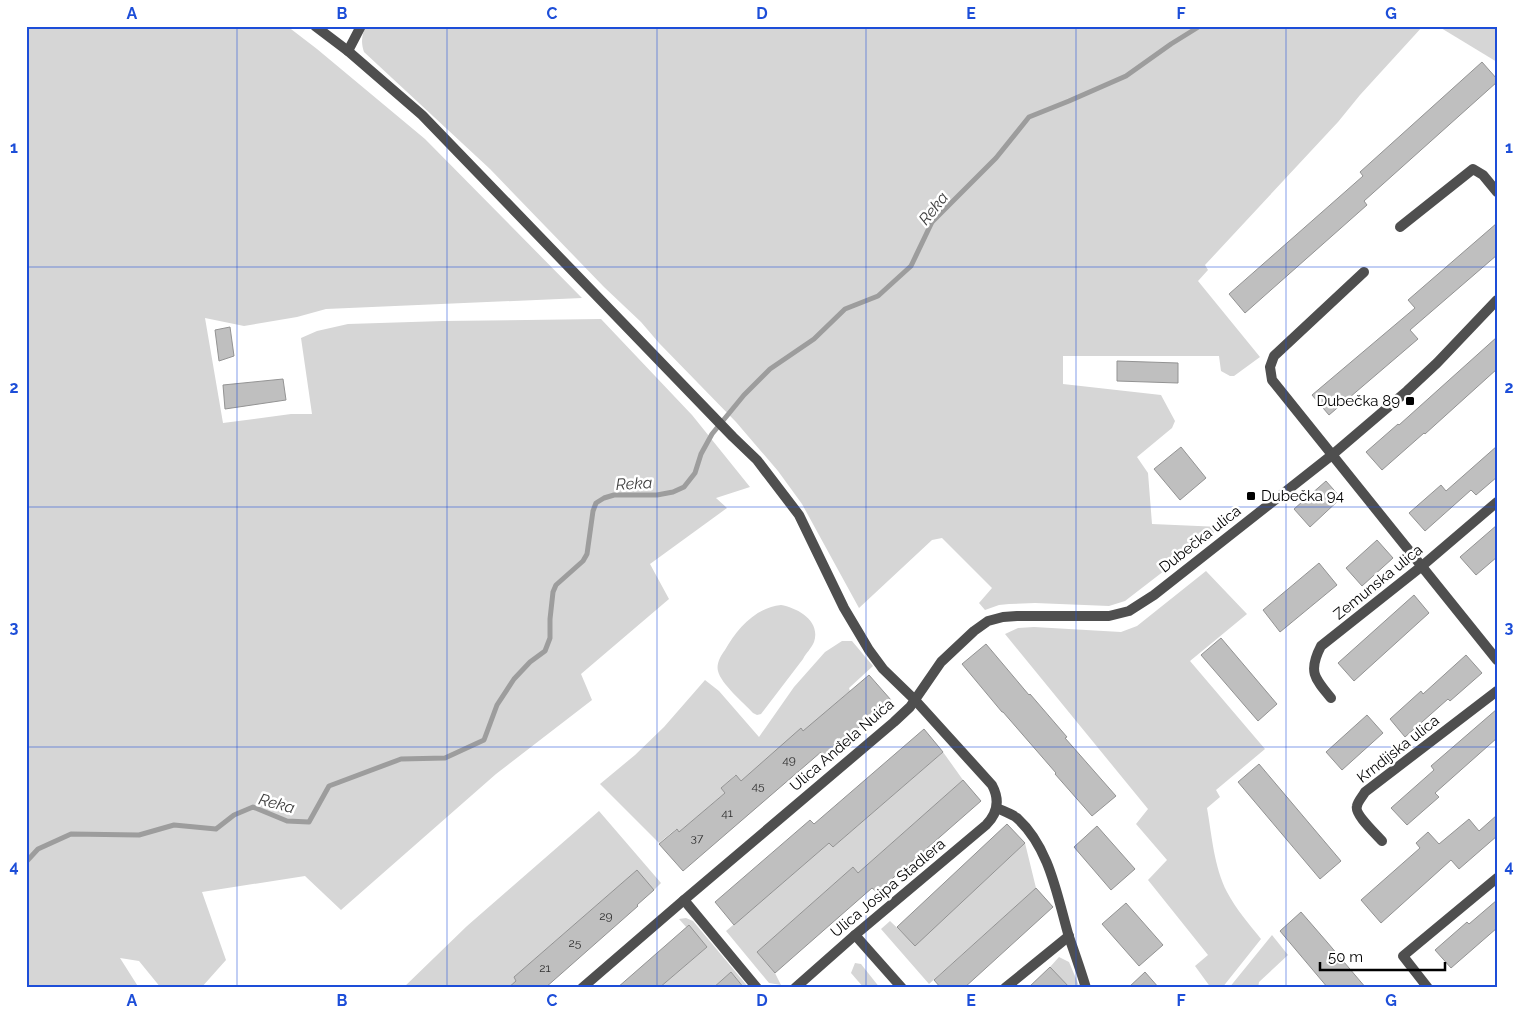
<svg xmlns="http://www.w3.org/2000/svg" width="1523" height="1014" viewBox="0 0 1523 1014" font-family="Raleway,sans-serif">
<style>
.green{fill:#d6d6d6}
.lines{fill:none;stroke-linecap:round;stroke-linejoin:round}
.stream{stroke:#9d9d9d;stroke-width:5}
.building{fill:#bfbfbf;stroke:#939393}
.street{stroke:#4f4f4f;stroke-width:10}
.grid{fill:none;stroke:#1d4ed8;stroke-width:1;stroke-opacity:0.55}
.poi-dot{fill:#000;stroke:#fff;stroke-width:2}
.labels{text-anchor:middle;stroke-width:5;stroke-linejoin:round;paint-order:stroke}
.number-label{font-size:12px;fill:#303030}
.poi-label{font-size:15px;fill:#000;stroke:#fff;text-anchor:end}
.street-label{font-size:15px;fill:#000;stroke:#fff}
.water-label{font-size:16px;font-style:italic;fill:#3e3e3e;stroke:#fff}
.neatline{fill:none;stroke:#1d4ed8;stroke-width:2}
.grid-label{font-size:16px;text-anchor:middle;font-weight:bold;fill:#1d4ed8}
</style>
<rect width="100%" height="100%" fill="#fff"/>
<g class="green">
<path d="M 26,26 L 287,26 L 317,49 L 425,139 L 582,298 L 326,309 L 297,317 L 244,326 L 205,318 L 223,423 L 291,414 L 312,414 L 301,338 L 317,331 L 348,324 L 443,321 L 601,319 L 692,415 L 750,487 L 716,498 L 727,508 L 650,564 L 669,599 L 581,674 L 592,700 L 496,774 L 341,910 L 305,876 L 202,892 L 226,960 L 201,988 L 161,988 L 139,961 L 120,958 L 139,988 L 26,988 Z"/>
<path d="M 367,26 L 1423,26 L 1360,95 L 1338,122 L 1205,265 L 1208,270 L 1198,281 L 1260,357 L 1234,376 L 1230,376 L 1221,371 L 1219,356 L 1063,356 L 1063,384 L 1161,395 L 1175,421 L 1172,428 L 1137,457 L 1148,473 L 1152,524 L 1221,527 L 1125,601 L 1109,606 L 1035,603 L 1009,604 L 999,605 L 985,610 L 979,603 L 992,588 L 942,538 L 932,540 L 859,608 L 802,504 L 778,471 L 736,422 L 659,343 L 641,322 L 604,287 L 490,169 L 364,52 C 361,43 361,34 367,26 Z"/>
<path d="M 1444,26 L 1497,26 L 1497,62 L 1441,28 Z"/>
<path d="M 1206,571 L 1247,614 L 1190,661 L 1265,749 L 1216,790 L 1220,797 L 1207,808 C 1212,836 1214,867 1227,892 C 1236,909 1249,924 1261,939 L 1222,988 L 1211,988 L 1195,966 L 1208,955 L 1148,880 L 1167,860 L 1136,824 L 1148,809 L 1005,634 L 1018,628 L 1034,627 L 1121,632 L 1137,626 Z"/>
<path d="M 781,605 C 798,608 821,621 814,642 C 811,649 806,653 803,659 L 761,714 L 757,715 L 753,713 C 744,703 721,684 718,671 C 716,664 721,655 725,650 C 737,629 755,608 781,605 Z"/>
<path d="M 842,641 L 852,641 L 873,666 L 849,688 L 850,691 L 804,731 L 801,729 L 741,781 L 735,775 L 721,788 L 725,793 L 679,832 L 676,829 L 659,843 L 600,784 L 635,755 L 664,727 L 705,680 L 719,691 L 759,737 L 794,687 L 825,652 Z"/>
<path d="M 943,752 L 963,780 L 858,873 L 853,867 L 757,952 L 775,973 L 781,985 L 769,983 L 726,931 L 829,843 L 833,847 Z"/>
<path d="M 599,811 L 661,883 L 654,890 L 636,871 L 514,977 L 516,981 L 508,988 L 403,988 L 467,926 Z"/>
<path d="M 1025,843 L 1036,888 L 929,984 L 881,929 L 890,921 L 915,945 Z"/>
<path d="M 686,918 L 693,921 L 749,988 L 744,988 L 731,972 L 713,988 L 659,988 L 707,947 L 689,926 L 687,928 L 679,919 Z"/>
<path d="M 1272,935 L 1288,955 L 1259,982 L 1258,988 L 1229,988 Z"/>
<path d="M 1059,957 L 1069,962 L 1080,988 L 1066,988 L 1068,986 L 1050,967 Z"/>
<path d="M 855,963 L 861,964 L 880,988 L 864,988 L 851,973 Z"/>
</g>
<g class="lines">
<path class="stream" d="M 26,862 L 38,849 L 71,834 L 139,835 L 174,825 L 216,829 L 234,815 L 253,807 L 287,821 L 309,822 L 329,786 L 401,759 L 445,758 L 484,740 L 497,705 L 514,679 L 530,662 L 545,651 L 550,638 L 550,619 L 553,592 L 556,585 L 583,561 L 587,554 L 593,511 L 596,503 L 604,498 L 614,495 L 657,495 L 673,492 L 684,487 L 695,473 L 701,454 L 712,434 L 744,395 L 770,369 L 814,339 L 845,309 L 878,296 L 911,266 L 932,222 L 996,158 L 1029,117 L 1069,101 L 1126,76 L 1171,44 L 1200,26"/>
</g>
<g class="building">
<path d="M 1482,62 L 1497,79 L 1497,82 L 1364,201 L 1367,205 L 1245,313 L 1229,294 L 1363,176 L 1360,172 Z"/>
<path d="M 1497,223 L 1497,255 L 1410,330 L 1418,339 L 1329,415 L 1312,395 L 1415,308 L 1408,300 Z"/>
<path d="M 230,327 L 234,356 L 219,361 L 215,330 Z"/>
<path d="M 1497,337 L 1497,369 L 1425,434 L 1424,433 L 1382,470 L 1366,452 L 1398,424 L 1399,425 Z"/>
<path d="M 1117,361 L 1178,363 L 1178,383 L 1117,381 Z"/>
<path d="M 283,379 L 286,400 L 225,409 L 223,385 Z"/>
<path d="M 1497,446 L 1497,477 L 1476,495 L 1471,490 L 1425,531 L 1409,513 L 1441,485 L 1446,491 Z"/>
<path d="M 1181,447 L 1206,478 L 1180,500 L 1154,469 Z"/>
<path d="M 1326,481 L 1341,498 L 1310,527 L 1294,509 Z"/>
<path d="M 1497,525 L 1497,557 L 1476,575 L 1460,557 Z"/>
<path d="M 1377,540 L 1393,558 L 1362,586 L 1346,568 Z"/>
<path d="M 1319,563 L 1337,585 L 1280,632 L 1263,610 Z"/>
<path d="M 1414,595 L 1429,613 L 1354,681 L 1338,663 Z"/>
<path d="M 1221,638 L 1277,704 L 1258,721 L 1201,655 Z"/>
<path d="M 986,644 L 1029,695 L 1030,694 L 1067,737 L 1065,738 L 1116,796 L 1092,816 L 1055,774 L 1056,773 L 1003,712 L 1002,712 L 962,664 Z"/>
<path d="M 1466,655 L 1482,673 L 1450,701 L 1448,699 L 1405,737 L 1390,719 L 1421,691 L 1423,694 Z"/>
<path d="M 869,675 L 891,700 L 825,756 L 821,752 L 683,871 L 659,844 L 677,829 L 679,832 L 725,793 L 721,788 L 736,775 L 741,781 L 801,728 L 803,731 Z"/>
<path d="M 1497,709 L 1497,738 L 1435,793 L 1439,797 L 1407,825 L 1391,808 L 1434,770 L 1431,766 Z"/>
<path d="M 1367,715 L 1383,733 L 1342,770 L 1326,752 Z"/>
<path d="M 924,729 L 943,752 L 833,847 L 829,843 L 734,925 L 715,902 L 810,820 L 814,824 Z"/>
<path d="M 1259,764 L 1341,861 L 1320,879 L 1238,782 Z"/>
<path d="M 963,780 L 981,801 L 877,892 L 872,888 L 775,973 L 757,952 L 853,867 L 858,873 Z"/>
<path d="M 1497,815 L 1497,836 L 1459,869 L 1451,860 L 1381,923 L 1361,900 L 1420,848 L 1416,843 L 1428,832 L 1439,844 L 1469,819 L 1479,831 Z"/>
<path d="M 1007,824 L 1025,843 L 915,946 L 897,927 Z"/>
<path d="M 1097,826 L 1135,869 L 1111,890 L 1074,847 Z"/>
<path d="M 637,870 L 654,890 L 637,905 L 638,906 L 545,988 L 508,988 L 516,981 L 514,977 Z"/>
<path d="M 1036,888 L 1053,907 L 964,988 L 941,988 L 934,980 Z"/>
<path d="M 1497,900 L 1497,928 L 1451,968 L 1435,950 L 1467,922 L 1469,924 Z"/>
<path d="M 1126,903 L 1163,945 L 1139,966 L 1102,924 Z"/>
<path d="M 1301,912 L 1327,942 L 1366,988 L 1328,988 L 1280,931 Z"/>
<path d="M 689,925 L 707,947 L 659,988 L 617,988 Z"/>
<path d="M 1050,967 L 1070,988 L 1028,988 Z"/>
<path d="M 731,972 L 744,988 L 713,988 Z"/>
<path d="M 1145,972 L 1159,988 L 1128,988 Z"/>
</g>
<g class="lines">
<g class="street">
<path d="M 315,26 L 348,51 L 422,115 L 733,437 L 757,460 L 799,515 L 844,608 L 869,650 L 883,669 L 915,700 L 992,785 C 1000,800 998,813 986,825 L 855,935 L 795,988"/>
<path d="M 348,51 L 361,26"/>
<path d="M 1400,227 L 1473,169 L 1483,175 L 1497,192"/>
<path d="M 1364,272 L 1274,356 L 1270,367 L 1272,380 L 1497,660"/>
<path d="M 1331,698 C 1314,678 1308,671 1321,646 L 1422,566 L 1497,502"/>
<path d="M 997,808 C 1003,811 1012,814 1017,818 C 1050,848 1057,896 1069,937 C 1075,954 1081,971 1086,988"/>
<path d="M 1382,841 C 1376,834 1354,814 1357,806 C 1358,801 1363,796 1365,792 L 1497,691"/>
<path d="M 855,935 L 902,988"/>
<path d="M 582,988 L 684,900"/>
<path d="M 757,988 L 684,900 L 894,722 L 910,707 L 941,662 L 974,631 L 988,621 L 1003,617 L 1017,616 L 1109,616 L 1129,611 L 1154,595 L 1332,455 L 1407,391 L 1437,363 L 1497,300"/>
<path d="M 1005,988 L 1069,936"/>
<path d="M 1428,988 L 1403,956 L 1497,878"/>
</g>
</g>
<path class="grid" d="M 237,26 L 237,988M 447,26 L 447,988M 657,26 L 657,988M 866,26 L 866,988M 1076,26 L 1076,988M 1286,26 L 1286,988M 26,267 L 1497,267M 26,507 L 1497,507M 26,747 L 1497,747"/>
<g class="poi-dot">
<rect x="1405" y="396" width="10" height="10" rx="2.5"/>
<rect x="1246" y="491" width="10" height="10" rx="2.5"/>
</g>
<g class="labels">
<g class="number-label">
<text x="789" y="764">49</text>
<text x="758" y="790">45</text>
<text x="727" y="817">41</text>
<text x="697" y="842">37</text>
<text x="606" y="920">29</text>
<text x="575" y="947">25</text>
<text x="545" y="972">21</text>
</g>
<g class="poi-label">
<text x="1400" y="406">Dubečka 89</text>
<text x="1261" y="501" text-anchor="start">Dubečka 94</text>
</g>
<g class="street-label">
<text transform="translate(1200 539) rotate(-38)" y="5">Dubečka ulica</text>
<text transform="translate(1378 582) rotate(-39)" y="5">Zemunska ulica</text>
<text transform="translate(842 745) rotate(-41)" y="5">Ulica Anđela Nuića</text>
<text transform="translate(1398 749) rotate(-38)" y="5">Krndijska ulica</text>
<text transform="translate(888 888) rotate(-40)" y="5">Ulica Josipa Stadlera</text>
</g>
<g class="water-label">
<text transform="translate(933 208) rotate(-51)" y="6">Reka</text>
<text transform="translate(634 483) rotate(-3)" y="6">Reka</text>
<text transform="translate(277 803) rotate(15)" y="6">Reka</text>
</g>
</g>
<rect width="1523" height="1014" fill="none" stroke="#ffffff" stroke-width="55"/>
<path d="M1320 962v8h125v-8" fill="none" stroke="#000000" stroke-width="2.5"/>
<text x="1328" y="962" font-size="15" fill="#000000" stroke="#ffffff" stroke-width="4" paint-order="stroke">50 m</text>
<rect x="28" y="28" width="1468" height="958" class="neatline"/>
<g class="grid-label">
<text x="132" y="19">A</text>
<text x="342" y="19">B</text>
<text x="552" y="19">C</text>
<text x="762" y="19">D</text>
<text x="971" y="19">E</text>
<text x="1181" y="19">F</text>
<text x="1391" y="19">G</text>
<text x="14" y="153">1</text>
<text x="1509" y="153">1</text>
<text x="14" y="393">2</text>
<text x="1509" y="393">2</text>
<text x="14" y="633">3</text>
<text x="1509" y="633">3</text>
<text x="14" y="872">4</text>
<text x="1509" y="872">4</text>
<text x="132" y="1006">A</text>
<text x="342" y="1006">B</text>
<text x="552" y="1006">C</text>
<text x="762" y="1006">D</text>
<text x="971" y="1006">E</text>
<text x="1181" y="1006">F</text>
<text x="1391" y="1006">G</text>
</g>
</svg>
